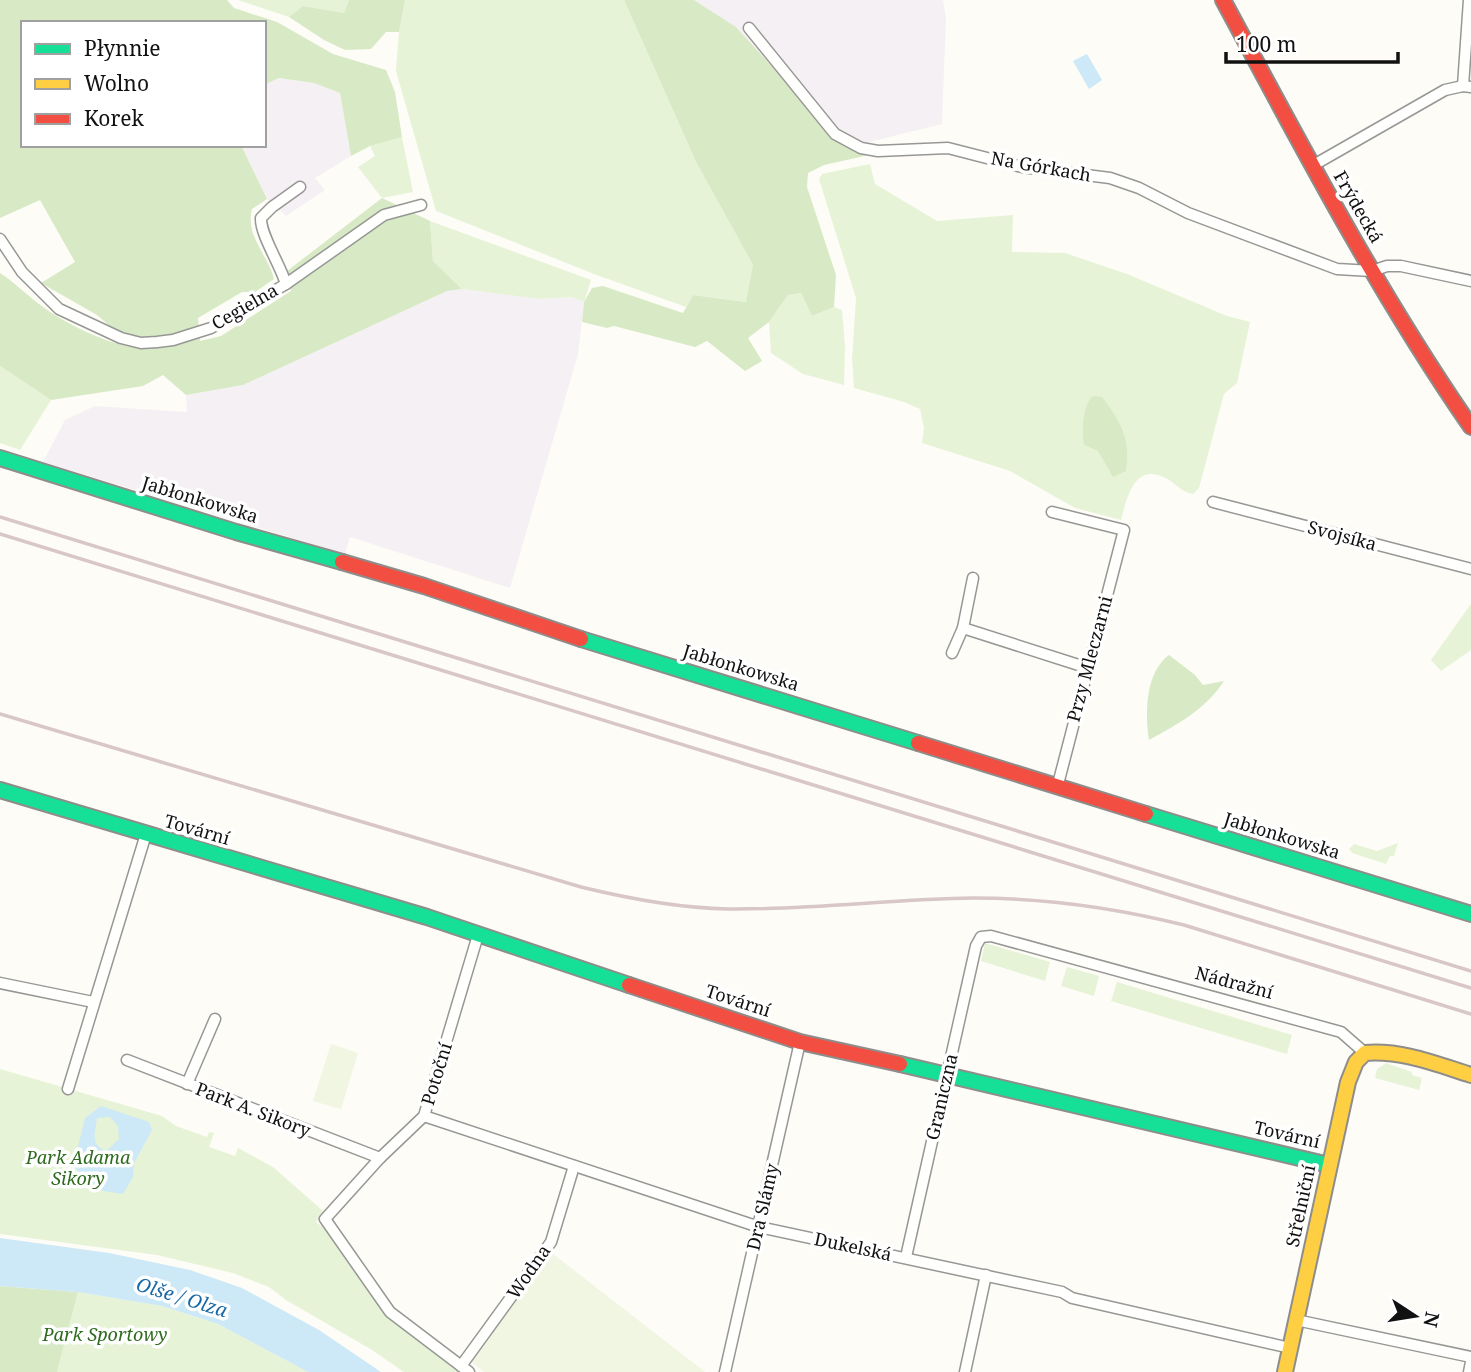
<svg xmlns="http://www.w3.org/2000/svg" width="1471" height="1372" viewBox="0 0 1471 1372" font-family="'Noto Serif',serif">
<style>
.industrial{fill:#f5f0f3}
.green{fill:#e7f3d7}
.forest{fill:#d8eac5}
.pitch{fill:#f0f6e1}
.water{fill:#cde8f7;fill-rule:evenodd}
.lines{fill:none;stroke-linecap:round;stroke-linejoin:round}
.street-casing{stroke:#979795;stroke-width:13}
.fast-casing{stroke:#8e8d8b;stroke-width:18}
.slow-casing{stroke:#8e8d8b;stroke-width:18}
.jam-casing{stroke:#8e8d8b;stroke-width:18}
.street{stroke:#fffffe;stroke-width:10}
.fast{stroke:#16e098;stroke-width:14}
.slow{stroke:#ffcf43;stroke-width:14}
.jam{stroke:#f24e42;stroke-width:14}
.rail{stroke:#d9c6c7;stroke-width:3.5}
.labels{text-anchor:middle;stroke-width:7;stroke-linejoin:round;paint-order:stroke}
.street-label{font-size:18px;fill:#111;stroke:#fff}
.park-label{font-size:18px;font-style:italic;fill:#2f6b1f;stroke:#fff}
.water-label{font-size:19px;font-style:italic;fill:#1768a6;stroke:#fff}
</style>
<rect width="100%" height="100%" fill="#fdfcf7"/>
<g class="industrial">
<path d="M 694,0 L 943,0 L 946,18 L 942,124 L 845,148 L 736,27 Z"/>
<path d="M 279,78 L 314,83 L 340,93 L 351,156 L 315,178 L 325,190 L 286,216 L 267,199 L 241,145 L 264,145 L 264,85 Z"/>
<path d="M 462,289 L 540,299 L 571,297 L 584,302 L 578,354 L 510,588 L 350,537 L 345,554 L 43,462 L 65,420 L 95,406 L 187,412 L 186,395 L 243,385 L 447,291 Z"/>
</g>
<g class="green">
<path d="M 238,0 L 349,0 L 344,13 L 303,6 L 289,17 Z"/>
<path d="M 405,0 L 624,0 L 696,162 L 753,265 L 747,302 L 693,295 L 686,307 L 594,274 L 436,211 L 396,71 L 399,32 Z"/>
<path d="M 402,137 L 413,192 L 382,198 L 358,167 L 375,156 L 370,146 Z"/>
<path d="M 870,164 L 875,184 L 937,221 L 1013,215 L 1012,252 L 1065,253 L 1127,274 L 1227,316 L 1250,322 L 1237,383 L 1224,394 L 1199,488 L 1193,494 C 1182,492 1178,486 1169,480 C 1135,459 1127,497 1121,520 L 1075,508 L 1010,471 L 922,443 L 924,428 L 920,409 L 904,402 L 854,388 L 852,359 L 856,298 L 819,179 L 822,174 Z"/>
<path d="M 430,221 L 591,280 L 584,302 L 571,297 L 540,299 L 462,289 L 433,261 Z"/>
<path d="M 801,293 L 812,316 L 834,307 L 842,310 L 845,347 L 844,385 L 803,374 L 771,353 L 769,322 L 788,295 Z"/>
<path d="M 0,366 L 51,400 L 20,450 L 0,443 Z"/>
<path d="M 1471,604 L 1471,650 L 1441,671 L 1431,660 Z"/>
<path d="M 1398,843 L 1394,856 L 1390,856 L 1386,864 L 1352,853 L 1349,849 L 1354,844 L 1377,851 Z"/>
<path d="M 985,943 L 1050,962 L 1045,981 L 981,961 Z"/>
<path d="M 1067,967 L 1099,976 L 1094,996 L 1061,986 Z"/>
<path d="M 1117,982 L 1292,1035 L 1287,1054 L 1111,1001 Z"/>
<path d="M 1386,1063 L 1412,1072 L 1412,1075 L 1422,1078 L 1419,1090 L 1375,1078 L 1377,1069 Z"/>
<path d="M 0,1069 L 162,1116 L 176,1126 L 207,1137 L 209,1132 L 214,1133 L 209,1147 L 235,1156 L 238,1148 L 273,1167 L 323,1211 L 316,1222 L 331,1234 L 386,1314 L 463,1372 L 404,1372 L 372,1350 L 286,1300 L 269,1287 L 233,1273 L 157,1255 L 0,1234 Z"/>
<path d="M 78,1292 L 162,1306 L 218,1324 L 308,1372 L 57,1372 Z"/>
</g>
<g class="forest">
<path d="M 0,0 L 227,0 L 234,8 L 277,22 L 333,54 L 386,70 L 395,92 L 402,137 L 370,146 L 351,156 L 340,93 L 314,83 L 279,78 L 264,85 L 264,23 L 23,23 L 23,145 L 241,145 L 267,199 L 252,209 C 245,237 268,254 274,279 L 255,292 L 242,292 L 198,318 L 200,341 L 221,336 L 291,291 L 287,271 L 382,198 L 430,221 L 433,261 L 462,289 L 447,291 L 243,385 L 186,395 L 163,375 L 143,386 L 51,400 L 0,366 L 0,273 C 14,282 26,294 39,304 C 67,325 101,341 135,348 L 97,315 L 41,283 L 75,262 L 40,200 L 0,218 Z"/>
<path d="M 349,0 L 405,0 L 399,32 L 386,32 L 371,49 L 345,50 L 324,40 L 289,17 L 303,6 L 344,13 Z"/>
<path d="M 624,0 L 694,0 L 736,27 L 845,147 L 869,155 L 824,165 L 808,173 L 807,187 L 836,275 L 834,307 L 812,316 L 801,293 L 788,295 L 769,322 L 748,338 L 762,361 L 745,371 L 707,341 L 695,347 L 614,326 L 607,328 L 582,322 L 584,302 L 592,288 L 603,286 L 683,313 L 693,295 L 746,302 L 753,265 L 696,162 Z"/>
<path d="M 1093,396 L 1102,397 C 1121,422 1131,439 1126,471 L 1113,477 L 1098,451 L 1084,445 C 1082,430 1082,406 1093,396 Z"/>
<path d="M 1169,655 L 1195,675 L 1203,685 L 1224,681 C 1206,709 1178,724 1149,740 C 1145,713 1145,673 1169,655 Z"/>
<path d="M 0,1286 L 78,1292 L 57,1372 L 0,1372 Z"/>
</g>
<g class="pitch">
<path d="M 331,1044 L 358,1053 L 341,1109 L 313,1101 Z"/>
<path d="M 553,1254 L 705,1372 L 484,1372 L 470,1361 Z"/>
</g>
<g class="water">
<path d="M 1087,54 L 1102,80 L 1089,89 L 1073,61 Z"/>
<path d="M 101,1106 L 149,1122 L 152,1130 L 134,1163 L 133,1177 L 123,1194 L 103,1191 L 84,1183 L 76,1168 L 76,1155 L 85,1118 ZM 110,1117 L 118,1126 L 119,1139 L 106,1151 C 90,1144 95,1134 97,1118 Z"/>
<path d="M 0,1238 L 109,1253 L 190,1270 L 242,1288 L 319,1330 L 381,1372 L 308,1372 L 218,1324 L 162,1306 L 78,1292 L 0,1286 Z"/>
</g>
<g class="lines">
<defs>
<g id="street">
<path d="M 749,28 L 835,134 L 861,148 L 878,151 L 948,148 L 1022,167 L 1110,178 L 1139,188 L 1188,213 L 1337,269 L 1372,271 L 1387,266 L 1401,266 L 1471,281"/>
<path d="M 1463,86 L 1469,0"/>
<path d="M 1312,166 L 1445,90 L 1463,86 L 1471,87"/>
<path d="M 0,239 L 22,272 L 59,309 L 121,338 L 141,343 L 157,342 L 173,340 L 211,328 L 286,284 L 384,215 L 421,205"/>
<path d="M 286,284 C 280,264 260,234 261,218 L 272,207 L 300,187"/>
<path d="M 1213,502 L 1471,569"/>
<path d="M 1052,512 L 1124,530 L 1057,788"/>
<path d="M 963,628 L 1088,668"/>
<path d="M 952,653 L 963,628 L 973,578"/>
<path d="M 0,983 L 93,1002"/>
<path d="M 127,1060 L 380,1158"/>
<path d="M 187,1084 L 215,1019"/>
<path d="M 68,1089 L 146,834"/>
<path d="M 424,1116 L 759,1227 L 1062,1292 L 1072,1298 L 1290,1348"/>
<path d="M 906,1257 L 976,946 L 981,937 L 991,936 L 1341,1032 L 1365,1053"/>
<path d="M 1296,1320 L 1471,1357"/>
<path d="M 461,1366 L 551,1242 L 574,1166"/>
<path d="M 469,1372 L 390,1312 L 325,1219 L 380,1158 L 424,1116 L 478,935"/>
<path d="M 725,1372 L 800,1042"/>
<path d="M 965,1372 L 986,1275"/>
<path d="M 1469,1372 L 1471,1362"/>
</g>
<g id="fast">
<path d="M 0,458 L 236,532 L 342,562"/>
<path d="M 581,639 L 918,743"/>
<path d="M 0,790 L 427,917 L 629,985"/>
<path d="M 1146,814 L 1471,914"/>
<path d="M 900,1064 L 1329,1165"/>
</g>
<path id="slow" d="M 1285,1372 L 1348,1082 L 1356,1062 L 1365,1053 C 1402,1050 1436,1064 1471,1075"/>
<g id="jam">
<path d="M 1223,0 C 1301,145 1377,291 1471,427"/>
<path d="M 342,562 L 424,586 L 581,639"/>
<path d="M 918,743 L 1146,814"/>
<path d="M 629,985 L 800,1042 L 900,1064"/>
</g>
</defs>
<use href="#street" class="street-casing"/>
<use href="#fast" class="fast-casing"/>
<use href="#slow" class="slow-casing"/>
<use href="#jam" class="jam-casing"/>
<use href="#street" class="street"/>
<use href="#fast" class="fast"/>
<use href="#slow" class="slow"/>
<use href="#jam" class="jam"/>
<g class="rail">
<path d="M 0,517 L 1471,971"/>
<path d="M 0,534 L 1471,988"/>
<path d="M 0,714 L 581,887 C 630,899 678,908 728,909 C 810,910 892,899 973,898 C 1043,898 1116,908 1184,925 L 1471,1014"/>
</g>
</g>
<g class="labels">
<g class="street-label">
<text transform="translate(1041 167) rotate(10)" y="6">Na Górkach</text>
<text transform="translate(1358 207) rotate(60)" y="6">Frýdecká</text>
<text transform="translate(245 307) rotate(-30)" y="6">Cegielna</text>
<text transform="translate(200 500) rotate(17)" y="6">Jabłonkowska</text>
<text transform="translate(1342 536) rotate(15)" y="6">Svojsíka</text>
<text transform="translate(1090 659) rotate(-75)" y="6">Przy Mleczarni</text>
<text transform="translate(741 668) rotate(17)" y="6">Jabłonkowska</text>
<text transform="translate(197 830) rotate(16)" y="6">Tovární</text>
<text transform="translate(1282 836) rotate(17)" y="6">Jabłonkowska</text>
<text transform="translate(1234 983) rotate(15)" y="6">Nádražní</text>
<text transform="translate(738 1001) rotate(18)" y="6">Tovární</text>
<text transform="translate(437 1074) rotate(-73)" y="6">Potoční</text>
<text transform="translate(942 1097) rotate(-77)" y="6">Graniczna</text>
<text transform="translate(253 1110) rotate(21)" y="6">Park A. Sikory</text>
<text transform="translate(1287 1135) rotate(13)" y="6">Tovární</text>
<text transform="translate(1301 1206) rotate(-78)" y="6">Střelniční</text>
<text transform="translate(763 1207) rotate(-77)" y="6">Dra Slámy</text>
<text transform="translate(853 1247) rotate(12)" y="6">Dukelská</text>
<text transform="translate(529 1272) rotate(-55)" y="6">Wodna</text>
</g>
<g class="park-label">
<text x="78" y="1164">Park Adama<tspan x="78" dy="21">Sikory</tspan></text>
<text x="105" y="1341">Park Sportowy</text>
</g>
<g class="water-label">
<text transform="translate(182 1297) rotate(17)" y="7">Olše / Olza</text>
</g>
</g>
<rect x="21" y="21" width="245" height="126" fill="#ffffff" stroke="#a0a0a0" stroke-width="2"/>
<rect x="35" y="44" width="35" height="10" fill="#16e098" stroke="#a0a0a0" stroke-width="2"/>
<text x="84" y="56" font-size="21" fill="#111111">Płynnie</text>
<rect x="35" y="79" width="35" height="10" fill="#ffcf43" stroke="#a0a0a0" stroke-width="2"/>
<text x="84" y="91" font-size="21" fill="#111111">Wolno</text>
<rect x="35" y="114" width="35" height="10" fill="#f24e42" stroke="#a0a0a0" stroke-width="2"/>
<text x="84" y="126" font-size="21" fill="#111111">Korek</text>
<g transform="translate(1415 1316) rotate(102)" stroke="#ffffff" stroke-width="5" paint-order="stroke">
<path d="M0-5L12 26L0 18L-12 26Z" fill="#111111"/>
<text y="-10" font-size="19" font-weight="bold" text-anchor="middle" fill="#111111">N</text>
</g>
<path d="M1226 52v10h172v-10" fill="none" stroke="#111111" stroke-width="3.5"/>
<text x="1236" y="52" font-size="21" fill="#111111" stroke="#ffffff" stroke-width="5" paint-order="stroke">100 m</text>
</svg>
